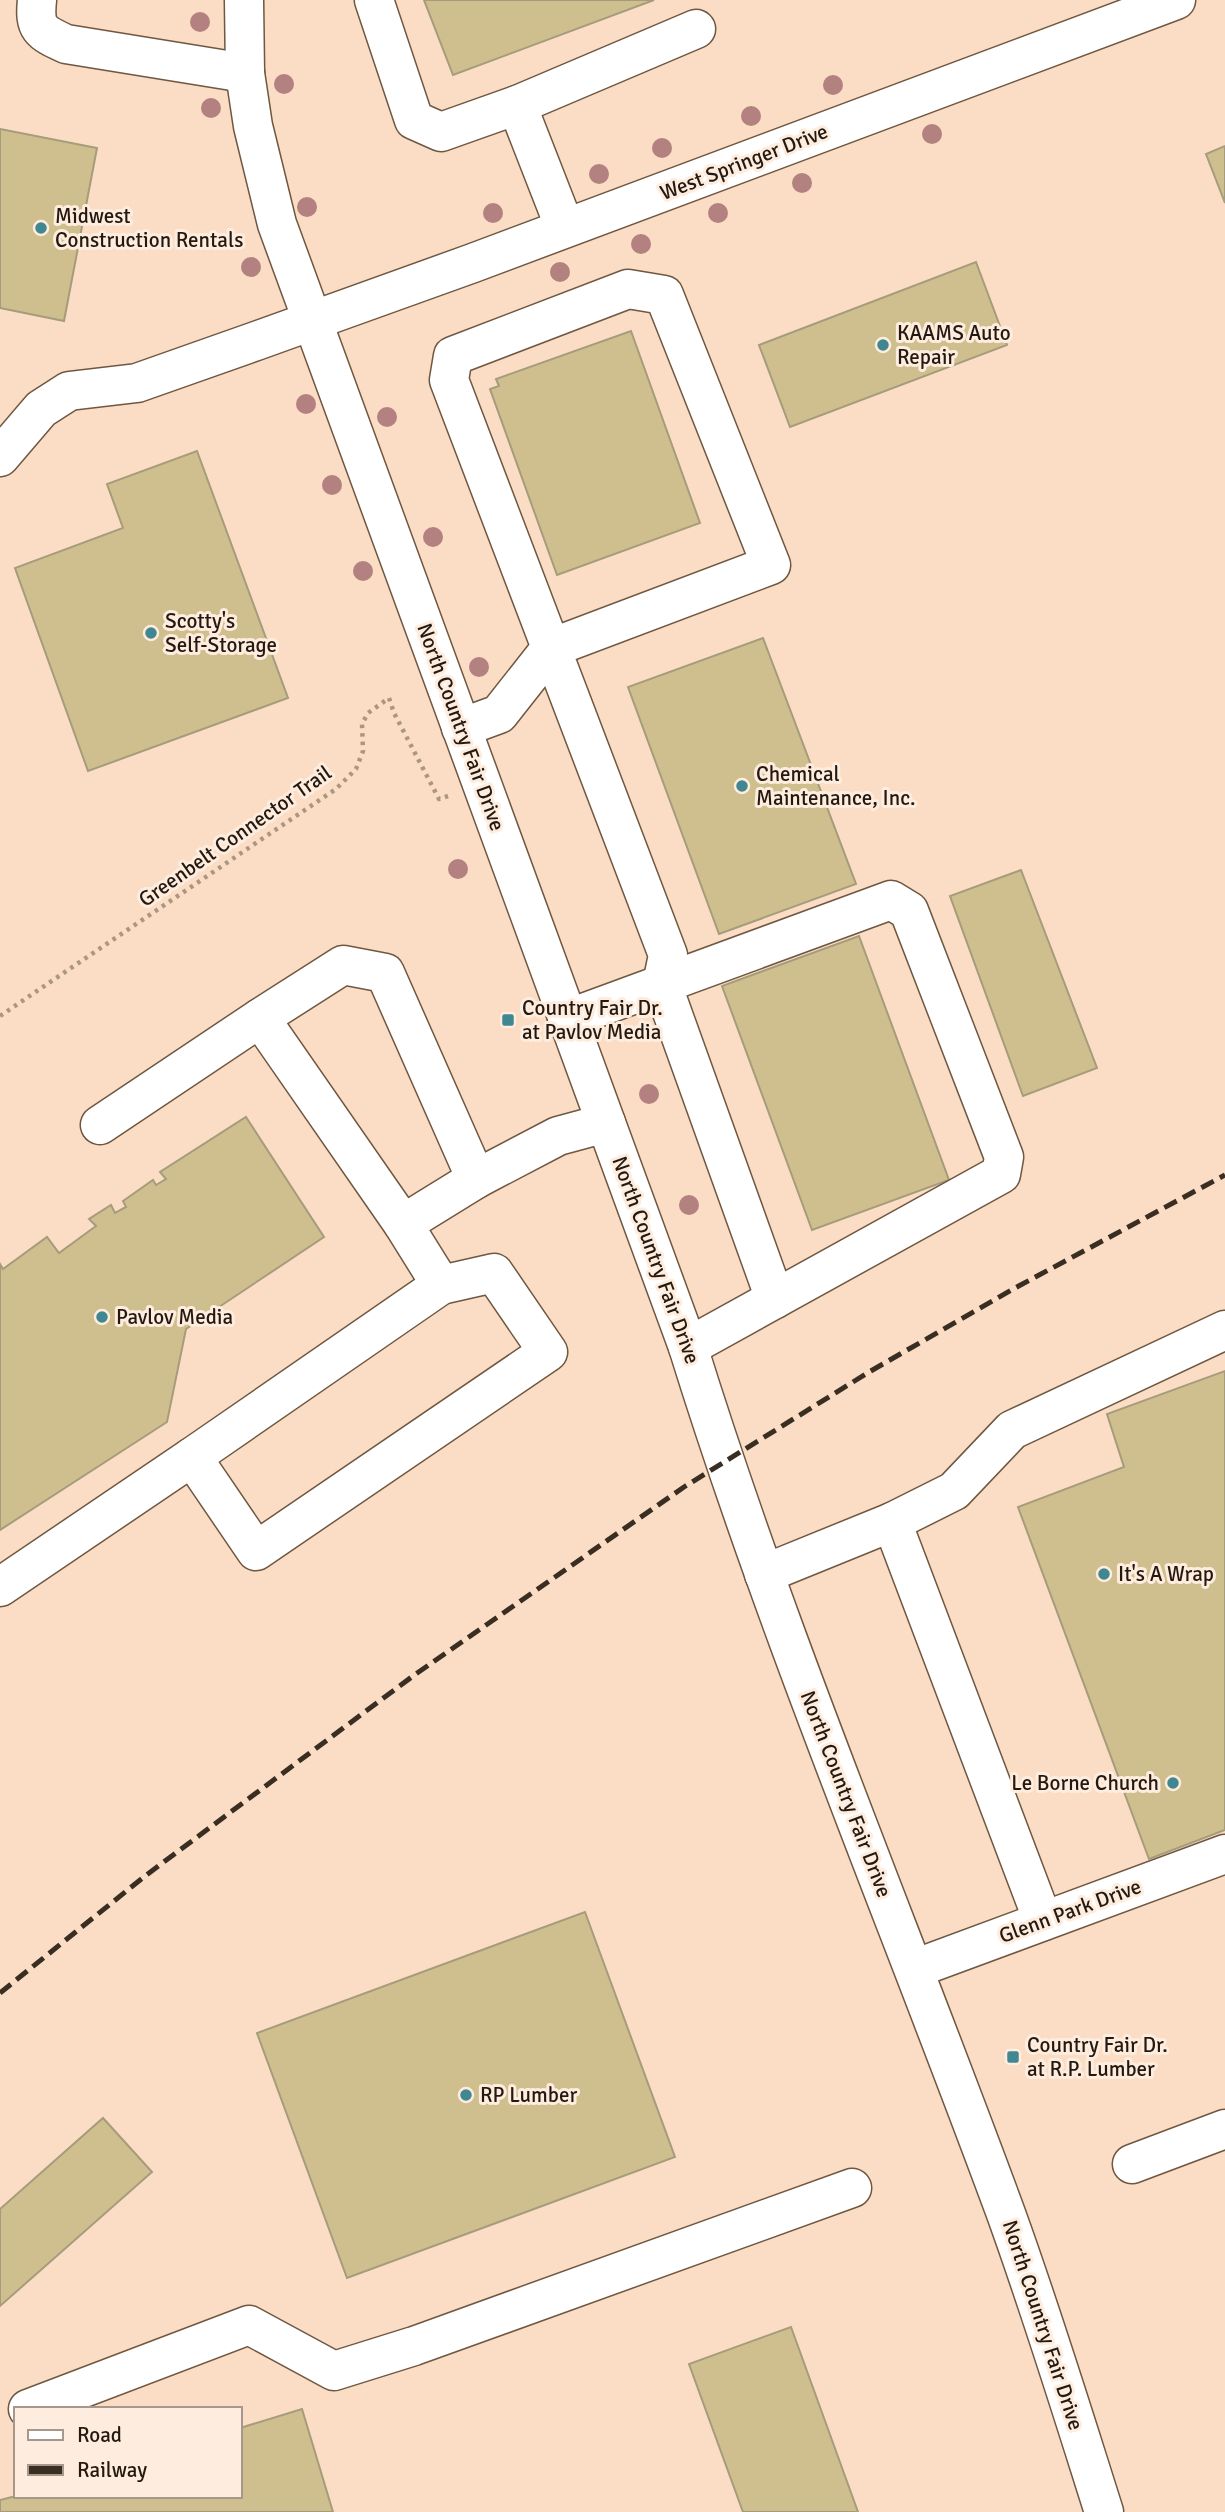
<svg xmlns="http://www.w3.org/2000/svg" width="1225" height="2512" viewBox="0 0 1225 2512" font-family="Signika,sans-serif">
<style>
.building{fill:#d0bf8e;stroke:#a69c7c;stroke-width:2}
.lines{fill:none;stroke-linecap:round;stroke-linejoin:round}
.minor-casing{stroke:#6f5741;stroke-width:41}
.path{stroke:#ac9682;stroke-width:4.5;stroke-dasharray:3.5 5;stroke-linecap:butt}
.minor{stroke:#fff;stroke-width:38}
.rail{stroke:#3a2e23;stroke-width:5;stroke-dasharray:14 7;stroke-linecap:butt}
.tree{fill:#b48181}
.poi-dot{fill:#418792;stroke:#feedde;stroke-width:2.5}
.labels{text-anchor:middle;stroke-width:6;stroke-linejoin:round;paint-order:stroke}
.street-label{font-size:21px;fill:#231910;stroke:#feedde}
.poi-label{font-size:21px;fill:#231910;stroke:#feedde;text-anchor:start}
</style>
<rect width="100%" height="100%" fill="#faddc4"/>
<g class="building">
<path d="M 424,0 L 654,0 L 453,75 Z"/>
<path d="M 0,129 L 97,148 L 64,321 L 0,308 Z"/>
<path d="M 1225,146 L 1225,203 L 1206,154 Z"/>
<path d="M 976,262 L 1007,345 L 790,427 L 759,345 Z"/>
<path d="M 631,331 L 700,523 L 557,575 L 490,389 L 499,386 L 496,379 Z"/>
<path d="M 197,451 L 288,698 L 88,771 L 15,568 L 123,528 L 107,484 Z"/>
<path d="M 763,638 L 856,884 L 719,934 L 628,687 Z"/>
<path d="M 1021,870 L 1097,1068 L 1023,1096 L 950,896 Z"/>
<path d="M 859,936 L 949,1180 L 812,1230 L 722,986 Z"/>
<path d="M 246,1117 L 324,1237 L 186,1329 L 167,1422 L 0,1530 L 0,1264 L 3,1269 L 47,1237 L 59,1253 L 96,1226 L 89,1219 L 111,1205 L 115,1213 L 126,1207 L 123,1201 L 153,1180 L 156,1185 L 166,1179 L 160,1172 Z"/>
<path d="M 1225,1371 L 1225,1830 L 1149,1859 L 1018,1507 L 1124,1467 L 1107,1414 Z"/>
<path d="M 585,1912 L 675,2157 L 347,2278 L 257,2033 Z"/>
<path d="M 103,2118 L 152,2172 L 0,2306 L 0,2209 Z"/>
<path d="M 791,2327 L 858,2512 L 743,2512 L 689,2364 Z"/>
<path d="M 302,2409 L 333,2512 L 0,2512 L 0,2500 L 16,2496 L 240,2496 L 240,2428 Z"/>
</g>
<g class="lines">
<defs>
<g id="minor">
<path d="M 37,0 C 34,29 40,32 66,44 L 245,73"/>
<path d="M 244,0 L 245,73 L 253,126 L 277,224 L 688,1347 C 779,1640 899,1923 1005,2211 C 1041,2310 1072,2411 1104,2512"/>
<path d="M 374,0 L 414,120 L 441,132 L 517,105 L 565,228"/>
<path d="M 517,105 L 696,29"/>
<path d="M 0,457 L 41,409 L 69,391 L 137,383 L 256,341 L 473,263 L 1176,0"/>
<path d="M 461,728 L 499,714 L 551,648 L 771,565 L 664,295 L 628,289 L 453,356 L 449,380 L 668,955 L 662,984 L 775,1299"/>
<path d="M 260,1018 L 403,1224 L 476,1179"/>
<path d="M 567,1019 L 891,900 L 909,911 L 1004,1157 L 1001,1174 L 688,1347"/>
<path d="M 100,1125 L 260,1018 L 343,965 L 385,973 L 476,1179 L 558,1136 L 606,1123"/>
<path d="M 192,1457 L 441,1285"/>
<path d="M 892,1522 L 1043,1921"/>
<path d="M 764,1574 L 892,1522 L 954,1491 L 1012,1430 L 1225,1330"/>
<path d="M 0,1587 L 192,1457 L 256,1551 L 548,1352 L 494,1273 L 441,1285 L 403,1224"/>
<path d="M 914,1969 L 1225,1854"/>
<path d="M 1132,2164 L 1225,2129"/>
<path d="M 28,2409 L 249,2325 L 334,2371 L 414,2346 L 852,2188"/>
</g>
</defs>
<use href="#minor" class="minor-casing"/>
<path class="path" d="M 0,1016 L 336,789 L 356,769 L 363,751 L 362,724 L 368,713 L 389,698 L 394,713 L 439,799 L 448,796"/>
<use href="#minor" class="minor"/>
<path class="rail" d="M 0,1993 L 145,1876 L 413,1676 L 684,1487 L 869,1372 L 1015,1288 L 1225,1175"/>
</g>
<g class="tree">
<circle cx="200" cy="22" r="10"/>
<circle cx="284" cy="84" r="10"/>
<circle cx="833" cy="85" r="10"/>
<circle cx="211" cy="108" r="10"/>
<circle cx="751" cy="116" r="10"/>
<circle cx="932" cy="134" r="10"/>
<circle cx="662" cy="148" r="10"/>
<circle cx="599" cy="174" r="10"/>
<circle cx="802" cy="183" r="10"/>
<circle cx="307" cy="207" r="10"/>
<circle cx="493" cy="213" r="10"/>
<circle cx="718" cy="213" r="10"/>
<circle cx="641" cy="244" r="10"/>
<circle cx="251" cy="267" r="10"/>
<circle cx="560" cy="272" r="10"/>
<circle cx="306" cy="404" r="10"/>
<circle cx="387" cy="417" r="10"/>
<circle cx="332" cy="485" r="10"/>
<circle cx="433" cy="537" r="10"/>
<circle cx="363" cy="571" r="10"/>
<circle cx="479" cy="667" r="10"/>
<circle cx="458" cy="869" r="10"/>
<circle cx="649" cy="1094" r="10"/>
<circle cx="689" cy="1205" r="10"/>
</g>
<g class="poi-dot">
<circle cx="41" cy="228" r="7"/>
<circle cx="883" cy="345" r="7"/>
<circle cx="151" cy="633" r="7"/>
<circle cx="742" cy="786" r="7"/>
<rect x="501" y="1013" width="14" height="14" rx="3.5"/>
<circle cx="102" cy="1317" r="7"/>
<circle cx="1104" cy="1574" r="7"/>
<circle cx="1173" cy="1783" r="7"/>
<rect x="1006" y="2050" width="14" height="14" rx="3.5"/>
<circle cx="466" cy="2095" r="7"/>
</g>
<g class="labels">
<g class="street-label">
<text transform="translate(744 162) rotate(-21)" y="7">West Springer Drive</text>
<text transform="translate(461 727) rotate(70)" y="7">North Country Fair Drive</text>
<text transform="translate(235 836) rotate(-35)" y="7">Greenbelt Connector Trail</text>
<text transform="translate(656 1260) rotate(70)" y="7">North Country Fair Drive</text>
<text transform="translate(846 1794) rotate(69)" y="7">North Country Fair Drive</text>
<text transform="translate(1070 1911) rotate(-20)" y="7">Glenn Park Drive</text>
<text transform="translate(1043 2325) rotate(72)" y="7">North Country Fair Drive</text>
</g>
<g class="poi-label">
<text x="55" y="223">Midwest<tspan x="55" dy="24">Construction Rentals</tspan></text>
<text x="897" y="340">KAAMS Auto<tspan x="897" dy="24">Repair</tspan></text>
<text x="165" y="628">Scotty's<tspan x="165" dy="24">Self-Storage</tspan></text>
<text x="756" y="781">Chemical<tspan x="756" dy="24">Maintenance, Inc.</tspan></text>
<text x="522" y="1015">Country Fair Dr.<tspan x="522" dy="24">at Pavlov Media</tspan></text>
<text x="116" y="1324">Pavlov Media</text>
<text x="1118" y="1581">It's A Wrap</text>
<text x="1159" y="1790" text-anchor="end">Le Borne Church</text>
<text x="1027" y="2052">Country Fair Dr.<tspan x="1027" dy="24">at R.P. Lumber</tspan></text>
<text x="480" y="2102">RP Lumber</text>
</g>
</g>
<rect x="14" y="2407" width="228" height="91" fill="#feedde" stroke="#a6988c" stroke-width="2"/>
<rect x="28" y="2430" width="35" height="10" fill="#ffffff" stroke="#a6988c" stroke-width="2"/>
<text x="77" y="2442" font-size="21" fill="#231910">Road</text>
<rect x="28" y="2465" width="35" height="10" fill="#3a2e23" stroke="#a6988c" stroke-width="2"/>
<text x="77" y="2477" font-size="21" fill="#231910">Railway</text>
</svg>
